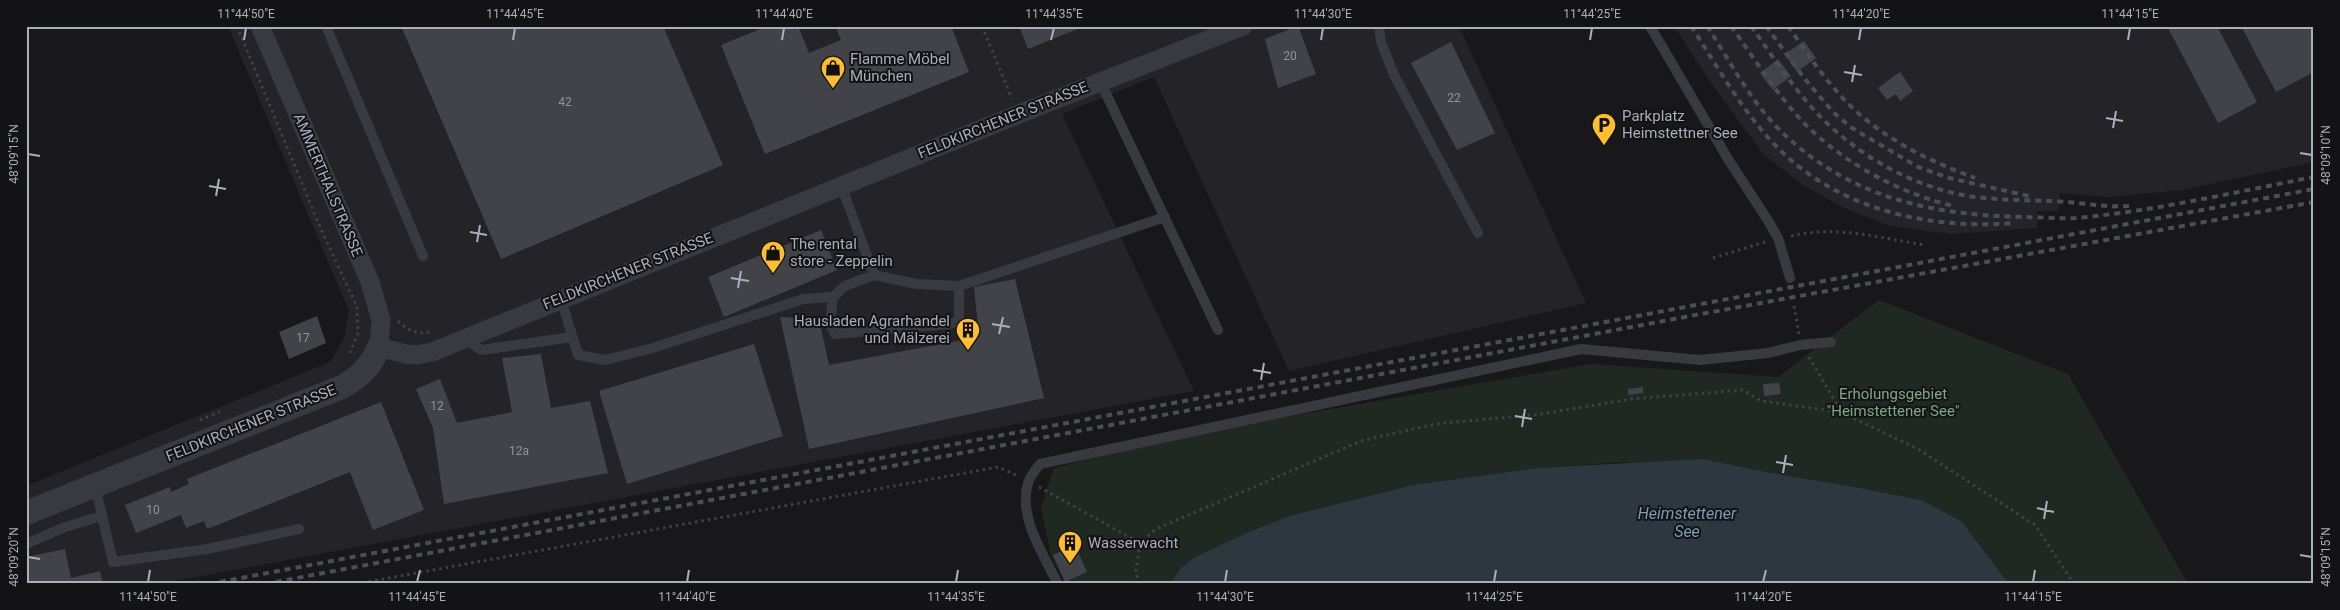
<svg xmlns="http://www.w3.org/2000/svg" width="2340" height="610" viewBox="0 0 2340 610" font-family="Roboto,sans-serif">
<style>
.built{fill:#242428}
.green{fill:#1f2921}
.water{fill:#2d3740}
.building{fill:#424348}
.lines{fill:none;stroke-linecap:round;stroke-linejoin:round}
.path{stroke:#3f4147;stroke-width:3;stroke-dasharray:2.5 4;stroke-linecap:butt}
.service{stroke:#393a40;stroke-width:10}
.minor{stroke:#393a40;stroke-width:19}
.tertiary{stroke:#393a40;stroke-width:24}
.rail{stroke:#4c4e55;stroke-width:4;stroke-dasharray:6 5;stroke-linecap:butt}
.ticks{fill:none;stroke:#a9aebb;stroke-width:2}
.labels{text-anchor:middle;stroke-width:4;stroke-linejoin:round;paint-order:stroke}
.number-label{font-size:12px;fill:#8f939e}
.poi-label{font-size:15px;fill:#a9aebb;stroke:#131316;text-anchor:start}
.street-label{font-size:15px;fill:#a9aebb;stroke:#131316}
.park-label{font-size:15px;fill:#7fa783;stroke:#131316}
.water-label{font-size:16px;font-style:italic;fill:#7e9bb8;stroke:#131316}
.neatline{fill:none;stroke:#a9aebb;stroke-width:2}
.ticks-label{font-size:12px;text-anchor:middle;fill:#a9aebb}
</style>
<rect width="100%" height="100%" fill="#18181a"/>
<g class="built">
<path d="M 228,26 L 1459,26 L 1586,303 L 1289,371 L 1154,77 L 1062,114 L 1194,391 L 159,584 L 26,584 L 26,486 L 330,362 L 344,338 L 349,311 Z"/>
<path d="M 1674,26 L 2314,26 L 2314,162 L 2182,190 L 2111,197 L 2060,193 L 2058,211 L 2037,211 L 2037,228 L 1951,234 L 1889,226 L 1840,206 L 1803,185 L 1764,155 L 1713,86 Z"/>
</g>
<path class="green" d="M 1879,300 L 2068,374 L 2188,584 L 2009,584 L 1988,558 L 1921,500 L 1855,487 L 1766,472 L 1624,462 L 1537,468 L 1413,485 L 1289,516 L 1195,557 L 1181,569 L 1170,584 L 1065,584 L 1051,555 L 1041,508 L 1054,468 L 1198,432 L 1591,364 L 1778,377 Z"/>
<path class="water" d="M 1702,459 L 1766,472 L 1855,487 L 1921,500 L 1961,521 L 2009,584 L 1170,584 L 1181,568 L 1195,557 L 1247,533 L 1289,516 L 1413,485 L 1537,468 Z"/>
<g class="building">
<path d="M 401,26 L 663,26 L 723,165 L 501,259 Z"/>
<path d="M 768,26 L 798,26 L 809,53 L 841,40 L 836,28 L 841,26 L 951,26 L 969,72 L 765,154 L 721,45 Z"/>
<path d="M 1019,26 L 1085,26 L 1028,49 Z"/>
<path d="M 1298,26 L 1316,74 L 1278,88 L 1265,39 Z"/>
<path d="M 2167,26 L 2217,26 L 2257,102 L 2218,123 Z"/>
<path d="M 2241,26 L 2310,26 L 2314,34 L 2314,72 L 2276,92 Z"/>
<path d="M 1804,41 L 1816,58 L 1797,72 L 1785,54 Z"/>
<path d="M 1451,42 L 1495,133 L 1457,150 L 1411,63 Z"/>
<path d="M 1778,59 L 1791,76 L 1773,90 L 1760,73 Z"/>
<path d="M 1900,72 L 1913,91 L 1900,101 L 1896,94 L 1887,100 L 1878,88 Z"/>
<path d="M 821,230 L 837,270 L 724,317 L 708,277 Z"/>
<path d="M 1015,279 L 1044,398 L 809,449 L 780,317 L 819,319 L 829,365 L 979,337 L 974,287 Z"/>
<path d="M 317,316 L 326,343 L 289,359 L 279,332 Z"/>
<path d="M 754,344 L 783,436 L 627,484 L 599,391 Z"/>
<path d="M 541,354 L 551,408 L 590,401 L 608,473 L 444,504 L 433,428 L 416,389 L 440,379 L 457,423 L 512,412 L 502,358 Z"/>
<path d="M 1779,383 L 1781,394 L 1764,396 L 1763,384 Z"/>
<path d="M 1643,387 L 1643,393 L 1628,395 L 1628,389 Z"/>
<path d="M 381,402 L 424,510 L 373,530 L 350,472 L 207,529 L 204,521 L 186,528 L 181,515 L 136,533 L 125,505 L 170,487 L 171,492 L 189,484 L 187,479 Z"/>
<path d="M 1075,545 L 1087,572 L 1065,582 L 1053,555 Z"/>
<path d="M 65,549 L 71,578 L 100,571 L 103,584 L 26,584 L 26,557 Z"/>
</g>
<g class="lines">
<g class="path">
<path d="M 237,26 L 320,227 L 357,307 L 358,333 L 350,353"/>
<path d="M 982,26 L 1012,99"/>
<path d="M 1791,236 C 1836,225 1879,238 1925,245"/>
<path d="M 1713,258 L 1765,242"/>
<path d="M 1794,306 L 1799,334"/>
<path d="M 398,321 C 406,330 418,335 430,332"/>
<path d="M 1809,357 L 1841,412 L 1918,449 L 2035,525 L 2074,584"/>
<path d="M 200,420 L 220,412"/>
<path d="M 1039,487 L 1140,543"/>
<path d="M 356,584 L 998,467 L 1018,476"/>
<path d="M 1139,584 L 1136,571 L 1140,543 L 1156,529 L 1361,441 L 1435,424 L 1541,414 L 1631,399 L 1743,390 L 1761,401 L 1841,412"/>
</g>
<g class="service">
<path d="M 326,26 L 423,256"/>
<path d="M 1379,26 L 1381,42 L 1394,75 L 1478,233"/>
<path d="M 1650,26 L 1728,159 L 1767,219 L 1778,238 L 1790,278"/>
<path d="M 1100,81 L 1218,330"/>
<path d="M 841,185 L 874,275 L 917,284 L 959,286 L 959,321 L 949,324 L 835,334 L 830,324 L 833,297 L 845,286 L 874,275"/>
<path d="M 959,286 L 1165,217"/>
<path d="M 561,299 L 578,355 L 605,360 L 653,348 L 803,299 L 833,297"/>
<path d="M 464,338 L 481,350 L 572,337"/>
<path d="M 95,486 L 113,562 L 207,549 L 299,529"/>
<path d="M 26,544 L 65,527 L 102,516"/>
<path d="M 1058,584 C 1043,554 1018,517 1028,483 C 1030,476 1036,469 1040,464 L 1581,349 L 1700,360 L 1768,353 L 1800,345 L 1831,342"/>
</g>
<path class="minor" d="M 260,26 L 370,282 L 381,320 L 379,347 L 405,354 L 417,355 L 432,352 L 1019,114 L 1243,26"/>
<path class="tertiary" d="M 26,513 L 342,387 C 360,377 371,366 379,347"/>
<g class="rail">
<path d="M 1691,26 C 1717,66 1741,109 1774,144 C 1836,209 1927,230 2014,223"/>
<path d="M 1707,26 C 1731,63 1753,106 1786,136 C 1854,199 1934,215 2023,217 C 2040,217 2058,219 2076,218 C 2155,211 2235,192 2314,177"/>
<path d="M 1731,26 C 1754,58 1775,92 1802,121 C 1843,163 1897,192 1953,206"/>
<path d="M 1751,26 C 1771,54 1791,85 1815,111 C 1855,154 1910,186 1968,196 C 1995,200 2021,200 2047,201 C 2075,201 2103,208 2131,206"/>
<path d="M 1766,26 L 1804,78 L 1833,112 L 1852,128 L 1918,167 L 1949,178 L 2033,197"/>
<path d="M 1788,26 C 1803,47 1817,69 1834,88 C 1870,132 1923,159 1975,178"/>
<path d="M 209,584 L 2314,189"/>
<path d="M 265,584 L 1690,316 L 2314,202"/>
</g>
</g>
<path class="ticks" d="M 244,40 L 246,28M 513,40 L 515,28M 782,40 L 784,28M 1051,40 L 1054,28M 1321,40 L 1323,28M 1590,40 L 1592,28M 1859,40 L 1861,28M 2128,40 L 2130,28M 1844,72 L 1862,75M 1852,82 L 1855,65M 2106,118 L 2123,121M 2113,128 L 2116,111M 2300,153 L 2312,155M 28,154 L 40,156M 209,186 L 226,189M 216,196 L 219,179M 470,232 L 487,235M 477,242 L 480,225M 731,278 L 749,281M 738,288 L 741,271M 992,324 L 1010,327M 999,334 L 1003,317M 1253,370 L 1271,373M 1261,380 L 1264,363M 1515,416 L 1532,419M 1522,427 L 1525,409M 1776,462 L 1793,465M 1783,473 L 1786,455M 2037,508 L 2054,512M 2044,519 L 2047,501M 2300,555 L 2312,557M 28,557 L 40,559M 148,582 L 150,570M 417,582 L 420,570M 687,582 L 689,570M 956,582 L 958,570M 1225,582 L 1227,570M 1494,582 L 1496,570M 1763,582 L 1766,570M 2033,582 L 2035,570"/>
<defs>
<symbol id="shop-pin" viewBox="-11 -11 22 30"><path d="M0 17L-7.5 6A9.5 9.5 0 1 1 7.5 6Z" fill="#ffbe2c" stroke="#131316"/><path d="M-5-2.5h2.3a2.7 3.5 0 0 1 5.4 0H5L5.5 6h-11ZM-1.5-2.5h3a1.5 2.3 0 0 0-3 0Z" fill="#111"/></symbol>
<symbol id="parking-pin" viewBox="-11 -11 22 30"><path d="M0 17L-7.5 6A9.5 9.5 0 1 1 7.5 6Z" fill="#ffbe2c" stroke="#131316"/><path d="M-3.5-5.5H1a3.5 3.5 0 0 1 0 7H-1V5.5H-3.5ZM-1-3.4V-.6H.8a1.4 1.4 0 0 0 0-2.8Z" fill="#111"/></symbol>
<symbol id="building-pin" viewBox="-11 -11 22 30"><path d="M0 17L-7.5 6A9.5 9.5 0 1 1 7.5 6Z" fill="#ffbe2c" stroke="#131316"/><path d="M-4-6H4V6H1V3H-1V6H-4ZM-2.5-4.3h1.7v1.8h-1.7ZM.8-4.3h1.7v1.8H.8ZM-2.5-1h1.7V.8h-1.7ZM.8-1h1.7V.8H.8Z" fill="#111"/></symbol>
</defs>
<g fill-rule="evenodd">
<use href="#shop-pin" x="819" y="54" width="28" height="38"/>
<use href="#parking-pin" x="1590" y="111" width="28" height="38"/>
<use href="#shop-pin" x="759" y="239" width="28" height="38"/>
<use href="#building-pin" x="954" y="316" width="28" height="38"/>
<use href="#building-pin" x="1056" y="529" width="28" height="38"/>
</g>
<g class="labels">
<g class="number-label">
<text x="1290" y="60">20</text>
<text x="1454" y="102">22</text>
<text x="565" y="106">42</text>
<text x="303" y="342">17</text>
<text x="437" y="410">12</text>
<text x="519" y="455">12a</text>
<text x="153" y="514">10</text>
</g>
<g class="poi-label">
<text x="850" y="64">Flamme Möbel<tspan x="850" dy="17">München</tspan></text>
<text x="1622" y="121">Parkplatz<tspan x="1622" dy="17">Heimstettner See</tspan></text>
<text x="790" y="249">The rental<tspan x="790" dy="17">store - Zeppelin</tspan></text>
<text x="950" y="326" text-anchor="end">Hausladen Agrarhandel<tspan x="950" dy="17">und Mälzerei</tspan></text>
<text x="1088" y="548">Wasserwacht</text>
</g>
<g class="street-label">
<text transform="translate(1003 120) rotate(-22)" y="5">FELDKIRCHENER STRASSE</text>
<text transform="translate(328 185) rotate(67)" y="5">AMMERTHALSTRASSE</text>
<text transform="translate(628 271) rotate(-22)" y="5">FELDKIRCHENER STRASSE</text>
<text transform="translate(251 423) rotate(-22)" y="5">FELDKIRCHENER STRASSE</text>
</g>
<g class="park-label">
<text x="1893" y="399">Erholungsgebiet<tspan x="1893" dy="17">"Heimstettener See"</tspan></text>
</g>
<g class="water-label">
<text x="1687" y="519">Heimstettener<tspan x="1687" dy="18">See</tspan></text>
</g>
</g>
<rect width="2340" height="610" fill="none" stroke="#131316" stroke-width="55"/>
<rect x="28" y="28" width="2284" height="554" class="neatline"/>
<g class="ticks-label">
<text x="246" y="18">11°44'50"E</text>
<text x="515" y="18">11°44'45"E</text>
<text x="784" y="18">11°44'40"E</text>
<text x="1054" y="18">11°44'35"E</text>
<text x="1323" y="18">11°44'30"E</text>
<text x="1592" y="18">11°44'25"E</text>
<text x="1861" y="18">11°44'20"E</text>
<text x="2130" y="18">11°44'15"E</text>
<text transform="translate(14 154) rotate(-90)" y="4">48°09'15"N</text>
<text transform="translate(2326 155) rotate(-90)" y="4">48°09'10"N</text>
<text transform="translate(14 557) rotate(-90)" y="4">48°09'20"N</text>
<text transform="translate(2326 557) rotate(-90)" y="4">48°09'15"N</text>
<text x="148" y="601">11°44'50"E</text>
<text x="417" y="601">11°44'45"E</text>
<text x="687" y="601">11°44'40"E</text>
<text x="956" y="601">11°44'35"E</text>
<text x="1225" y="601">11°44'30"E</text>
<text x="1494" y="601">11°44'25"E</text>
<text x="1763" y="601">11°44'20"E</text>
<text x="2033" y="601">11°44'15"E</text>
</g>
</svg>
